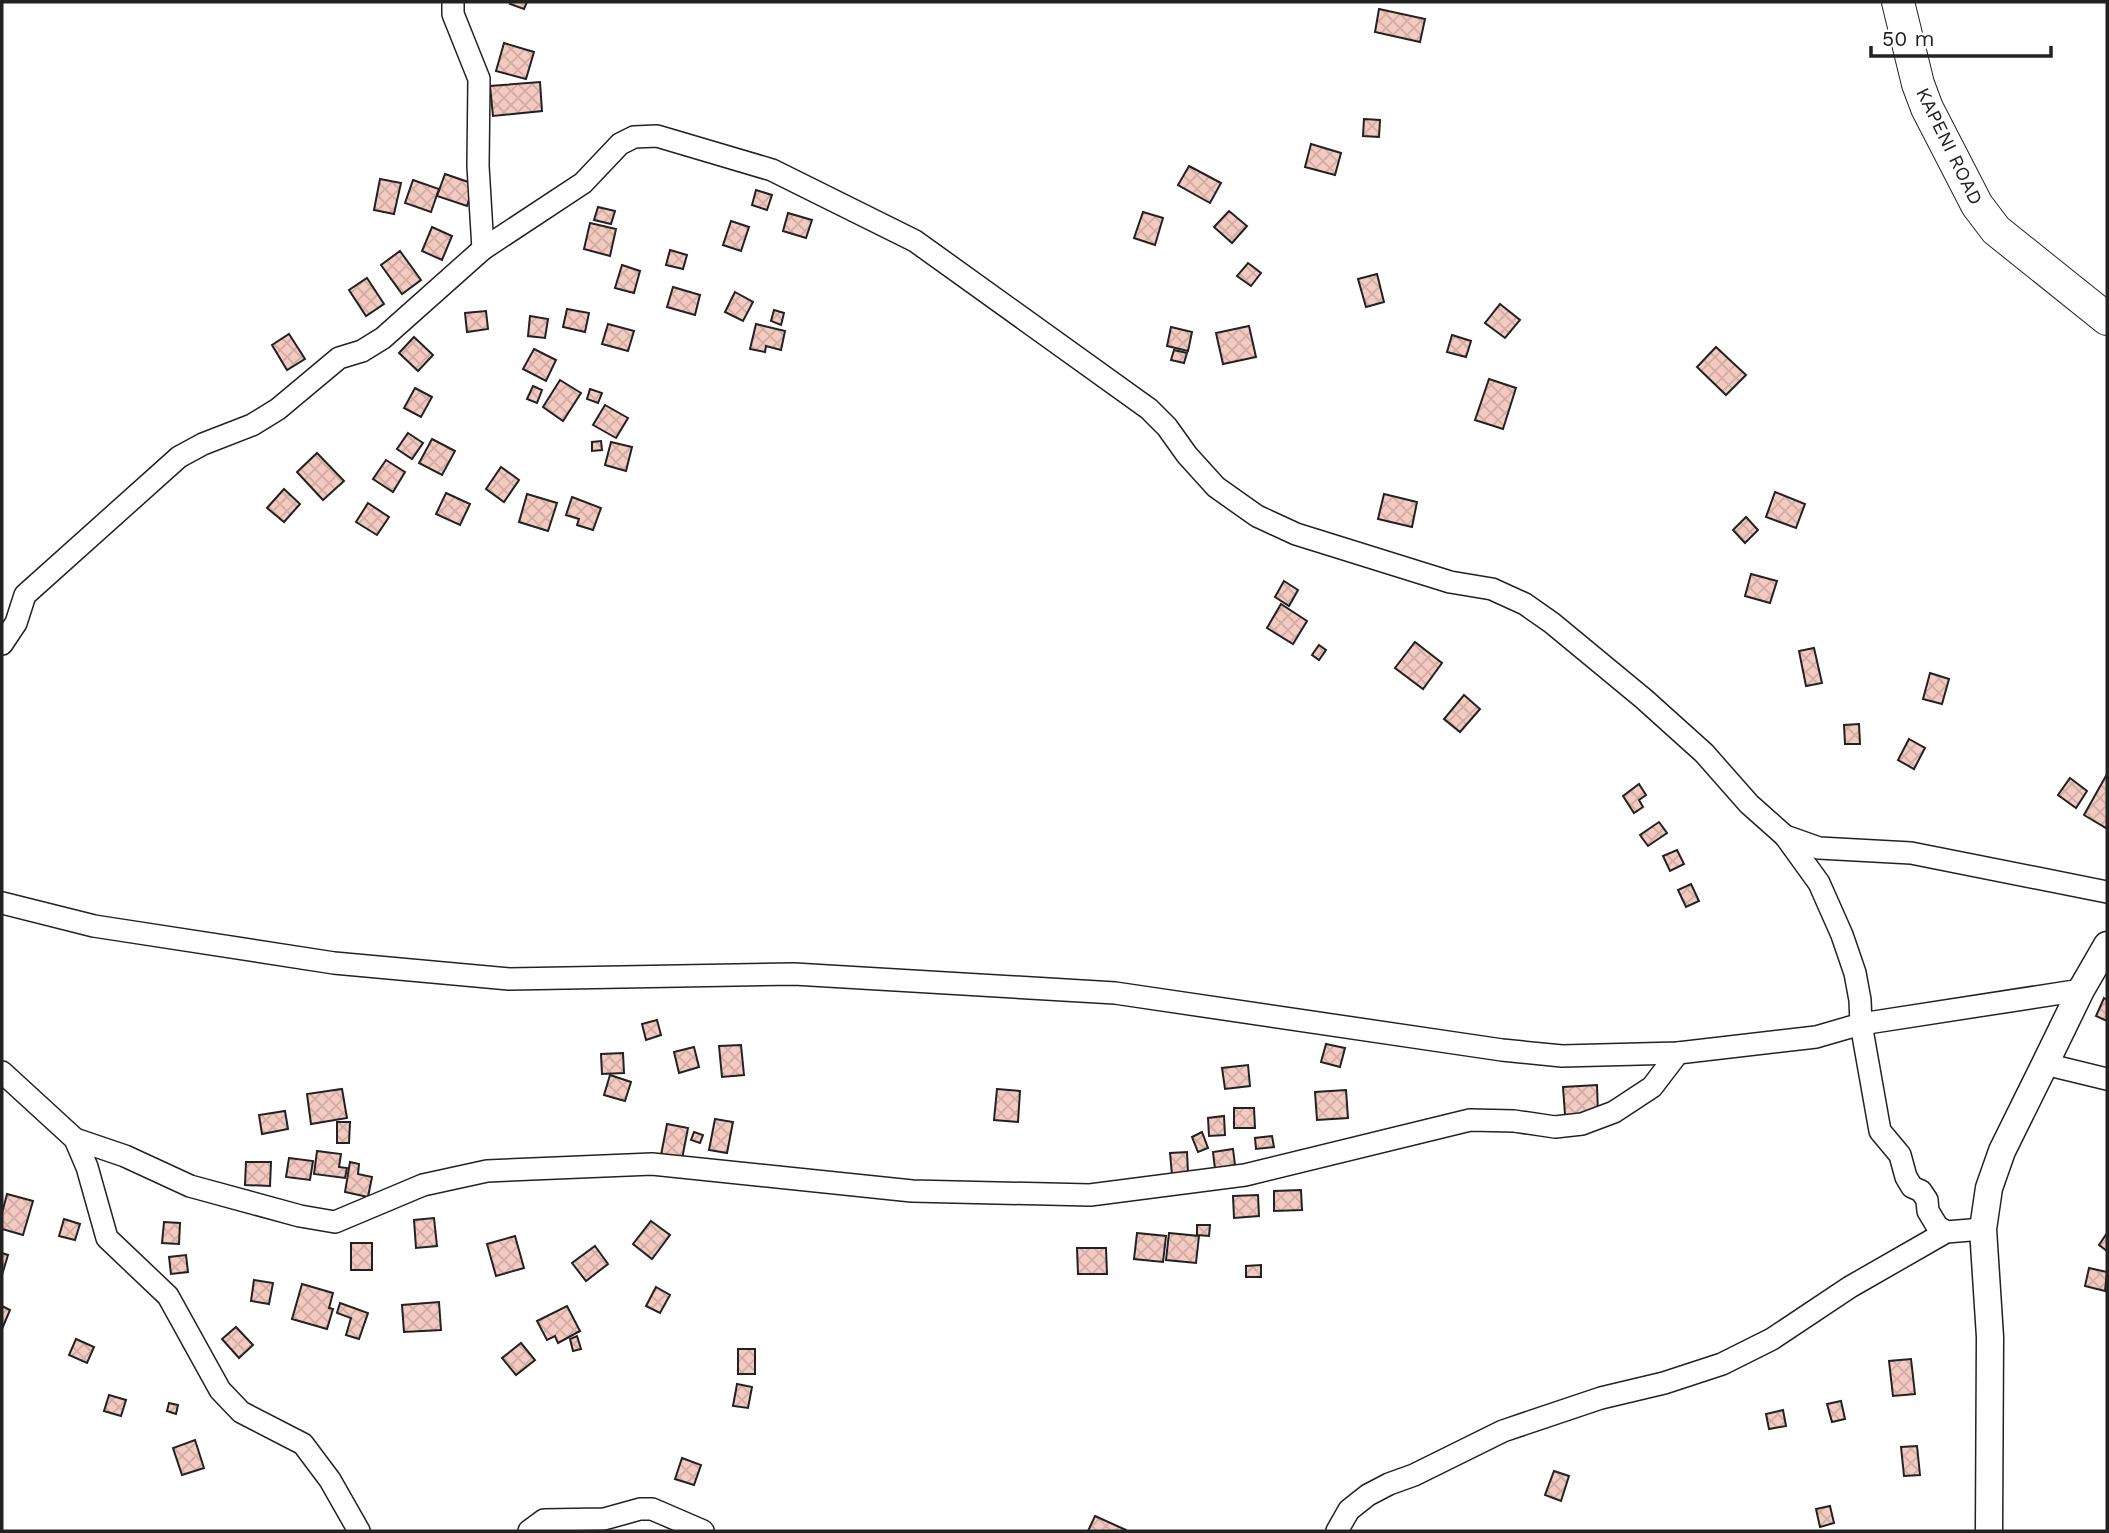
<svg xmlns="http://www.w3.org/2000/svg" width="2109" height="1533" viewBox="0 0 2109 1533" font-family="'Work Sans',sans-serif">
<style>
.building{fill:url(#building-cross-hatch);stroke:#222;stroke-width:2}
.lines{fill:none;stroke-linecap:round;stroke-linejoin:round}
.minor-casing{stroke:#222;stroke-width:24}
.tertiary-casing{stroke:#222;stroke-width:29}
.secondary-casing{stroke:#222;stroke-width:34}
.minor{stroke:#fff;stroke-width:21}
.tertiary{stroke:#fff;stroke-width:26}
.secondary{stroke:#fff;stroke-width:32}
.labels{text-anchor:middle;stroke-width:5;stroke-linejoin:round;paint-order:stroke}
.street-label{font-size:19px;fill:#222;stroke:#fff}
</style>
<defs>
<pattern id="building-cross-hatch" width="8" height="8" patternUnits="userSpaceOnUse" patternTransform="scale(1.75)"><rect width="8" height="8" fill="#f3c9c0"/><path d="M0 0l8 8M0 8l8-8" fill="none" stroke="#d0aca5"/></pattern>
</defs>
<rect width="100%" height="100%" fill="#fff"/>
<g class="building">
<path d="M 511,2 L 527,2 L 524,9 L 510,4 Z"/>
<path d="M 1379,9 L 1425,19 L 1420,42 L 1375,32 Z"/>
<path d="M 504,43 L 534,52 L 526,79 L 496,71 Z"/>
<path d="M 540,82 L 542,111 L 493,116 L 490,86 Z"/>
<path d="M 1364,119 L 1380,120 L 1379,137 L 1363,136 Z"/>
<path d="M 1311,144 L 1341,153 L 1335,175 L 1305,167 Z"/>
<path d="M 1189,166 L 1221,183 L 1210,203 L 1178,185 Z"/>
<path d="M 445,174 L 474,184 L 467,206 L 437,196 Z"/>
<path d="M 380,179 L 401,183 L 394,214 L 374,210 Z"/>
<path d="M 413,180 L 439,189 L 431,212 L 405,203 Z"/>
<path d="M 756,190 L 772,195 L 767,210 L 752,205 Z"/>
<path d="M 598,207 L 615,211 L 611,224 L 594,220 Z"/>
<path d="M 1229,211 L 1247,226 L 1232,243 L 1214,227 Z"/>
<path d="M 1143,212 L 1163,218 L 1155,245 L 1134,238 Z"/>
<path d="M 788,213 L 812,220 L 806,238 L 783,231 Z"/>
<path d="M 731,221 L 749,227 L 741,251 L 723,245 Z"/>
<path d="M 590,223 L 616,229 L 610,256 L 584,249 Z"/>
<path d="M 432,227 L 452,236 L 442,260 L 422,251 Z"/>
<path d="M 670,250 L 687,255 L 683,269 L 666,265 Z"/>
<path d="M 400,251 L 421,280 L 402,294 L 381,265 Z"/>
<path d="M 1248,263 L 1261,273 L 1251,286 L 1237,276 Z"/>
<path d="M 622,265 L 640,271 L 634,293 L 615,288 Z"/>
<path d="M 1377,274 L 1384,302 L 1366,307 L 1358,279 Z"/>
<path d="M 367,278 L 384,304 L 366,316 L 349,290 Z"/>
<path d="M 673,287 L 700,295 L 695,315 L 667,307 Z"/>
<path d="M 735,292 L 753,302 L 743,321 L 725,312 Z"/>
<path d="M 1500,304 L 1520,320 L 1505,338 L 1485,323 Z"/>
<path d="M 567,309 L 589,313 L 585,332 L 563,327 Z"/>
<path d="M 774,310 L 784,313 L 781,325 L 771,321 Z"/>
<path d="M 486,311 L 488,329 L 467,332 L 465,313 Z"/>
<path d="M 530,316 L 548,319 L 545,338 L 528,336 Z"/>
<path d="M 608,324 L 634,331 L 628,351 L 602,344 Z"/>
<path d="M 756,324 L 785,331 L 781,350 L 766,346 L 765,352 L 750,349 Z"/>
<path d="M 1249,326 L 1256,357 L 1223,364 L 1216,333 Z"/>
<path d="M 1171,327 L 1192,332 L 1188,351 L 1167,346 Z"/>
<path d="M 289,334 L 305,359 L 287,370 L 272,345 Z"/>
<path d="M 1452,335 L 1471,341 L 1466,357 L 1447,352 Z"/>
<path d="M 414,337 L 433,355 L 418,371 L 399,353 Z"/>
<path d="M 1716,347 L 1746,375 L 1726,395 L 1697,367 Z"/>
<path d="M 534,349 L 556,360 L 546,381 L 523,369 Z"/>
<path d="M 1174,350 L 1187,353 L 1184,363 L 1171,360 Z"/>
<path d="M 1489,379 L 1516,388 L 1503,429 L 1475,420 Z"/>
<path d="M 560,380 L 581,393 L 563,421 L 543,407 Z"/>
<path d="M 533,386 L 542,390 L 537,403 L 527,399 Z"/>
<path d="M 415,388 L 432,397 L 421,417 L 404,408 Z"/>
<path d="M 590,389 L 602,393 L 598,403 L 587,399 Z"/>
<path d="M 605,405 L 628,418 L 616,438 L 593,425 Z"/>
<path d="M 408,433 L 423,443 L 412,459 L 397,449 Z"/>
<path d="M 432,439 L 455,451 L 442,475 L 419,463 Z"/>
<path d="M 601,441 L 602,450 L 592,451 L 592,442 Z"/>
<path d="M 611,442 L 632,447 L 626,471 L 605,465 Z"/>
<path d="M 317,453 L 344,481 L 323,500 L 297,472 Z"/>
<path d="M 386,460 L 405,472 L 393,492 L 373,479 Z"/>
<path d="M 501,467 L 519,480 L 504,502 L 486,489 Z"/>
<path d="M 284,489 L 300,504 L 284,522 L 267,508 Z"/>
<path d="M 1775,492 L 1805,504 L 1796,528 L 1766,517 Z"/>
<path d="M 446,493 L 470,504 L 460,525 L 436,514 Z"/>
<path d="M 527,494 L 557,503 L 548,531 L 519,522 Z"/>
<path d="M 1384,494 L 1417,502 L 1412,527 L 1378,519 Z"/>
<path d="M 572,497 L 601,508 L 593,530 L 577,525 L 579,519 L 566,515 Z"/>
<path d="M 368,503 L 389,517 L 377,535 L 356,522 Z"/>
<path d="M 1746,517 L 1758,530 L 1745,543 L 1733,530 Z"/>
<path d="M 1751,574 L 1777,581 L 1770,603 L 1745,596 Z"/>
<path d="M 1284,581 L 1298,590 L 1289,606 L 1275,597 Z"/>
<path d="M 1281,604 L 1307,621 L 1293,644 L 1267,628 Z"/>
<path d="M 1415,642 L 1442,663 L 1423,689 L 1395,668 Z"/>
<path d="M 1319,645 L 1326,650 L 1319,660 L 1312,655 Z"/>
<path d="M 1814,648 L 1822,683 L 1806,686 L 1799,651 Z"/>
<path d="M 1930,673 L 1949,679 L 1942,704 L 1923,699 Z"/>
<path d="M 1464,695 L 1480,709 L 1460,732 L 1444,719 Z"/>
<path d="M 1859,724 L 1860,744 L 1845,744 L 1844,725 Z"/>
<path d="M 1909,739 L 1925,748 L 1914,769 L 1898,760 Z"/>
<path d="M 2107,774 L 2107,826 L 2106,828 L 2084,815 Z"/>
<path d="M 2070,778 L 2087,791 L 2076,808 L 2058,795 Z"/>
<path d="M 1639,784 L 1646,795 L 1639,800 L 1643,807 L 1634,813 L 1623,796 Z"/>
<path d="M 1659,822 L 1667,833 L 1648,846 L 1640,835 Z"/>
<path d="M 1677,850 L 1684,864 L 1670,871 L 1663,856 Z"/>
<path d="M 1691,884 L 1699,901 L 1686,907 L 1678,890 Z"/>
<path d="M 2104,998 L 2107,1000 L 2107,1021 L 2096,1016 Z"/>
<path d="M 657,1020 L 661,1035 L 646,1040 L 642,1024 Z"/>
<path d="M 1326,1044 L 1345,1048 L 1340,1067 L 1321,1062 Z"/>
<path d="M 741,1045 L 744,1075 L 722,1077 L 719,1046 Z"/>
<path d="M 694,1047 L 699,1067 L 679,1073 L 674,1052 Z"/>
<path d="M 623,1053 L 624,1073 L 602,1074 L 601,1054 Z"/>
<path d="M 1248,1065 L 1250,1086 L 1225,1089 L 1222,1068 Z"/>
<path d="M 610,1075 L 631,1082 L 625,1101 L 604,1095 Z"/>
<path d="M 1597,1085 L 1598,1114 L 1565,1115 L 1563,1087 Z"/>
<path d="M 342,1089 L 347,1118 L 311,1124 L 307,1094 Z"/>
<path d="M 997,1089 L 1020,1091 L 1018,1122 L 994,1120 Z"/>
<path d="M 1346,1090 L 1348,1118 L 1317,1120 L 1315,1092 Z"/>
<path d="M 1234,1108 L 1254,1108 L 1255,1128 L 1234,1128 Z"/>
<path d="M 285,1111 L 288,1129 L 262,1134 L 259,1115 Z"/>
<path d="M 1224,1116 L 1225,1135 L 1209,1136 L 1208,1118 Z"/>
<path d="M 715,1119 L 733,1122 L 727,1153 L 709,1150 Z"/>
<path d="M 337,1122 L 350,1122 L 349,1143 L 337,1143 Z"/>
<path d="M 667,1124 L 688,1128 L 682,1159 L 661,1155 Z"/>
<path d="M 694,1132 L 703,1135 L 700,1143 L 691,1140 Z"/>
<path d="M 1202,1132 L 1208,1148 L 1198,1152 L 1192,1137 Z"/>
<path d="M 1272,1136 L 1274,1147 L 1256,1149 L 1255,1138 Z"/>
<path d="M 1233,1149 L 1235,1165 L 1215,1169 L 1213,1152 Z"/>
<path d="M 317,1151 L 341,1154 L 339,1167 L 347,1168 L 345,1178 L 314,1174 Z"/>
<path d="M 1187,1152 L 1188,1173 L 1172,1175 L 1170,1153 Z"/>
<path d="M 289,1158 L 313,1161 L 310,1180 L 286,1177 Z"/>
<path d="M 246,1162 L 271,1162 L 270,1186 L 245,1185 Z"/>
<path d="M 350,1162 L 359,1164 L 358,1174 L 372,1177 L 368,1197 L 345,1192 Z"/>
<path d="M 1301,1190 L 1302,1210 L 1274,1211 L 1274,1191 Z"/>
<path d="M 7,1194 L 33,1201 L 23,1235 L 2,1229 L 2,1213 Z"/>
<path d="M 1258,1195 L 1259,1216 L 1234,1218 L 1233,1196 Z"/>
<path d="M 434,1218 L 437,1246 L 416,1248 L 414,1220 Z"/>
<path d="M 64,1219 L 80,1224 L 75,1240 L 59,1236 Z"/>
<path d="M 651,1221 L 670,1235 L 652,1259 L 633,1244 Z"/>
<path d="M 164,1222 L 180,1223 L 179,1244 L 162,1243 Z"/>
<path d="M 1197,1225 L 1210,1225 L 1209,1236 L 1197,1235 Z"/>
<path d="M 1137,1233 L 1166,1236 L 1163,1262 L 1134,1259 Z"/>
<path d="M 1169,1233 L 1199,1236 L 1196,1263 L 1166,1260 Z"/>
<path d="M 2107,1233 L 2107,1251 L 2099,1245 Z"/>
<path d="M 515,1236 L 524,1268 L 496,1276 L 487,1244 Z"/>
<rect x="351" y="1243" width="21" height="27"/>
<path d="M 595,1246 L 608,1264 L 586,1281 L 572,1263 Z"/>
<path d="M 1077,1248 L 1106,1248 L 1107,1274 L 1078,1274 Z"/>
<path d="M 2,1253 L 8,1255 L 2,1275 Z"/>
<path d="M 186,1255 L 188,1272 L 171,1274 L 169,1257 Z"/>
<path d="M 1261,1265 L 1261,1277 L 1246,1277 L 1246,1266 Z"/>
<path d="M 2089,1268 L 2107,1272 L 2105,1291 L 2085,1286 Z"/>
<path d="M 254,1280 L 273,1283 L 269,1304 L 251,1301 Z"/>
<path d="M 302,1284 L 333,1293 L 329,1308 L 333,1309 L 327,1329 L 292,1319 Z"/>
<path d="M 656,1287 L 670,1295 L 660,1313 L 646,1306 Z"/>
<path d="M 439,1302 L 441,1330 L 404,1332 L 402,1305 Z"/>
<path d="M 340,1303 L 368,1313 L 359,1339 L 346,1335 L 351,1318 L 337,1313 Z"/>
<path d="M 2,1306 L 10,1310 L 2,1329 Z"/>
<path d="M 567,1306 L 580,1331 L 558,1343 L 555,1336 L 547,1340 L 537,1321 Z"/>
<path d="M 236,1327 L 253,1345 L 239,1358 L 222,1339 Z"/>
<path d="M 577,1336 L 581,1349 L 573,1351 L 570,1339 Z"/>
<path d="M 76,1339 L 94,1347 L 87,1363 L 69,1355 Z"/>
<path d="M 521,1343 L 535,1360 L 516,1375 L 502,1358 Z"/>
<rect x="738" y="1349" width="17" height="25"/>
<path d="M 1911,1359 L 1915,1394 L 1893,1396 L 1889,1361 Z"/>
<path d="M 737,1384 L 752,1387 L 748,1408 L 733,1406 Z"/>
<path d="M 109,1395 L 126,1400 L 121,1416 L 104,1411 Z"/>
<path d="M 1841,1401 L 1845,1419 L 1832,1422 L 1827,1404 Z"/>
<path d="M 169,1403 L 178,1405 L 176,1414 L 167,1411 Z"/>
<path d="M 1783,1410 L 1786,1426 L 1769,1429 L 1766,1414 Z"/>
<path d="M 195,1440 L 204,1468 L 182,1475 L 173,1448 Z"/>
<path d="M 1917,1446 L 1920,1475 L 1904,1476 L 1901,1447 Z"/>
<path d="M 682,1458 L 701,1465 L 694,1485 L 675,1479 Z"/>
<path d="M 1554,1471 L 1569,1476 L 1561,1501 L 1545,1495 Z"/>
<path d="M 1830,1506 L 1834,1523 L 1820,1527 L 1816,1509 Z"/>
<path d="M 1095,1516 L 1126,1530 L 1126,1531 L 1088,1531 Z"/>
</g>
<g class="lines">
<defs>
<g id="minor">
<path d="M 453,2 L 453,14 L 479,79 L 478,166 L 483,249"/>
<path d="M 2,644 L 16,623 L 25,595 L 179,457 L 203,444 L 252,425 L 278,409 L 339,358 L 362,351 L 383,338 L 483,249 L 583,183 L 620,144 L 634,137 L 657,136 L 772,170 L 915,241 L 1149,409 L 1167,427 L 1187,455 L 1216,487 L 1257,516 L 1296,534 L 1450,582 L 1492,589 L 1525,604 L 1552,623 L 1644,699 L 1704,753 L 1749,804 L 1785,836 L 1819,848 L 1911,853 L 2107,892"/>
<path d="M 1785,836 L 1819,883 L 1842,935 L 1855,973 L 1860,1000 L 1861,1024 L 1880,1131 L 1900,1155 L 1906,1177 L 1912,1187 L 1921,1191 L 1927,1200 L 1928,1211 L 1937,1226 L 1946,1232"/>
<path d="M 2,903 L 94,926 L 334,963 L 509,979 L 794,974 L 1115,993 L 1502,1050 L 1562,1056 L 1678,1053 L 1816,1037 L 1861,1024 L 2081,990"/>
<path d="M 2045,1064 L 2107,1079"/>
<path d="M 2,1072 L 75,1139 L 87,1167 L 107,1238 L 168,1296 L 220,1390 L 241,1412 L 303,1444 L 330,1480 L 359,1531"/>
<path d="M 75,1139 L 125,1156 L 190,1186 L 300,1216 L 335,1222 L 423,1185 L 487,1171 L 652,1164 L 912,1191 L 1090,1195 L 1245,1175 L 1470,1120 L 1514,1121 L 1555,1127 L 1582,1124 L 1614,1112 L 1652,1087 L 1678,1053"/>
<path d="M 529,1531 L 544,1520 L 604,1519 L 640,1509 L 652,1509 L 703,1531"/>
<path d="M 1337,1531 L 1349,1510 L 1368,1495 L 1389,1484 L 1414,1475 L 1503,1431 L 1601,1398 L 1664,1383 L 1722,1364 L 1772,1339 L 1850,1287 L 1946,1232 L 1983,1229"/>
</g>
<path id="tertiary" d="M 1989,1531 L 1990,1337 L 1983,1229 L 1989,1188 L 2002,1151 L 2045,1064 L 2081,990 L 2107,945"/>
<path id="secondary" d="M 1898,2 L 1918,84 L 1927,108 L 1977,205 L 1996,230 L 2107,319"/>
</defs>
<use href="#minor" class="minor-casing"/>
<use href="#tertiary" class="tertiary-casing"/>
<use href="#secondary" class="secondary-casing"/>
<use href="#minor" class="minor"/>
<use href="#tertiary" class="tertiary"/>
<use href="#secondary" class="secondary"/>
</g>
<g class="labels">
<g class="street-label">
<text transform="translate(1950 146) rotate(64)" y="7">KAPENI ROAD</text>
</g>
</g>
<rect width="2109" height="1533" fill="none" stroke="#222222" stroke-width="7"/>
<path d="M1871 46v10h180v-10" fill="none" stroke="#222222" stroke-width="3.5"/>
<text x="1882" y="46" font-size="21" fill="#222222" stroke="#ffffff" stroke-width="5" paint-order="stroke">50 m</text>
</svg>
